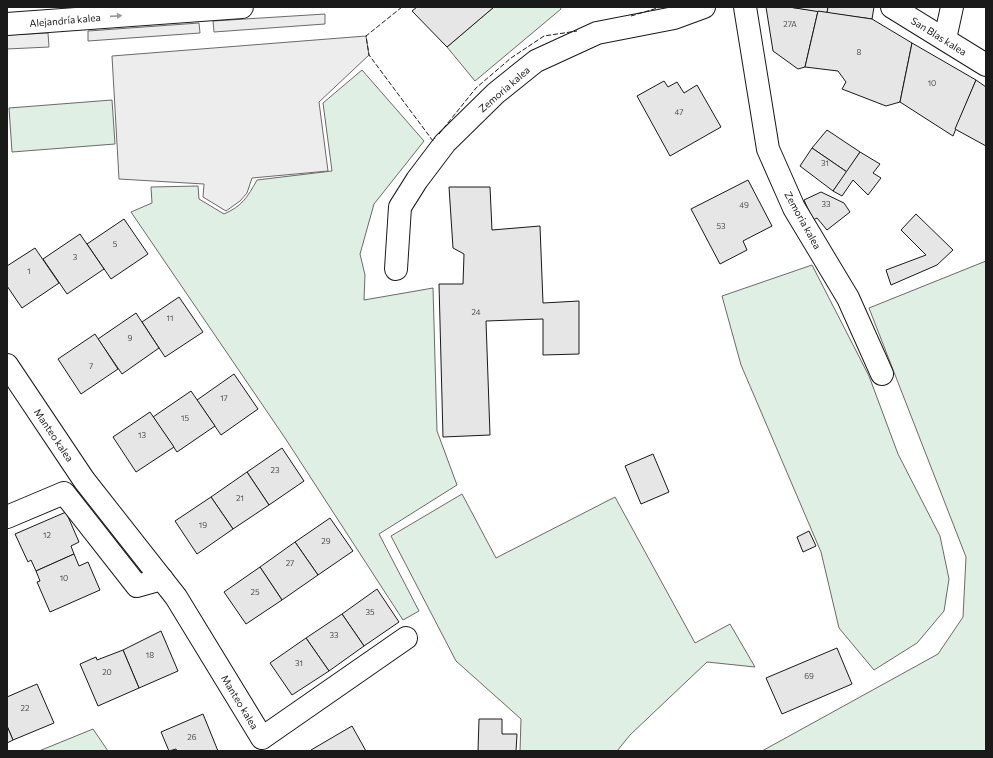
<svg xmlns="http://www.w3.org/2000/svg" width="993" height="758" viewBox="0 0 993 758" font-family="Commissioner,sans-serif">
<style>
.green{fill:#e0efe3;stroke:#6a6a6a}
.parking{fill:#ededed;stroke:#6a6a6a}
.building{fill:#e6e6e6;stroke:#1a1a1a}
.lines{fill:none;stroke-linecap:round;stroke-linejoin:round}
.street-casing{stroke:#1a1a1a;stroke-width:24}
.street{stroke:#fff;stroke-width:22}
.fence{stroke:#1a1a1a;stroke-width:1;stroke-dasharray:5 2;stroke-linecap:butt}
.oneway{fill:#989898}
.labels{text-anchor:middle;stroke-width:3;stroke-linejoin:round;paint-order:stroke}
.number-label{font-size:8px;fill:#4d4d4d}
.street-label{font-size:10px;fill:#1a1a1a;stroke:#fff}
</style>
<rect width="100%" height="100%" fill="#fff"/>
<g class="green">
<path d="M 494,7 L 560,7 L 561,9 L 475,81 L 447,47 Z"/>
<path d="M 362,70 L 424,141 L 374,204 L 360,254 L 365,275 L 364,300 L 433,288 L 437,431 L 457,485 L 379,534 L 419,611 L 403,620 L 285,438 L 131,212 L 152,203 L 151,187 L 198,186 L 199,199 L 224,214 C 242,206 247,198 257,180 L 332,171 L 323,103 Z"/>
<path d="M 112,100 L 115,144 L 12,152 L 9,108 Z"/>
<path d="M 986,261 L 986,751 L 762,751 L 938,654 L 963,617 L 966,557 L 869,308 Z"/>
<path d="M 812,265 L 869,376 L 898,454 L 940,536 L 949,579 L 944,611 L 917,643 L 874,670 L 839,628 L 821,552 L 741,365 L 722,296 Z"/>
<path d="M 462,494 L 496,558 L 615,497 L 695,643 L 730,624 L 755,667 L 707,662 L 630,735 L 617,751 L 520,751 L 521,719 L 456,661 L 391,536 Z"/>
<path d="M 93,729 L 108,751 L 39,751 Z"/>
</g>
<g class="parking">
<path d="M 325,14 L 325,24 L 214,32 L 213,21 Z"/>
<path d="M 199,23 L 200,33 L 88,41 L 88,31 Z"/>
<path d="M 48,33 L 49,47 L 7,49 L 7,35 Z"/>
<path d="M 366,36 L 369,55 L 319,102 L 328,171 L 252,178 L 247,193 L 240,201 L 226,211 L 203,197 L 204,184 L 119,179 L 112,56 Z"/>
</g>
<g class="building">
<path d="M 417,7 L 494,7 L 447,47 L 412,11 Z"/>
<path d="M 766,7 L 789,7 L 818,11 L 805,67 L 798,69 L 773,51 Z"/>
<path d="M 789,7 L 828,7 L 827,13 Z"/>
<path d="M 828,7 L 874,7 L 872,19 L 827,13 Z"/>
<path d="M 818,11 L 872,19 L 912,43 L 900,102 L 886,106 L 842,89 L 846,82 L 838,71 L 805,67 Z"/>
<path d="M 912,43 L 976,80 L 953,136 L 900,102 Z"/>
<path d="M 976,80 L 986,87 L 986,146 L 955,129 Z"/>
<path d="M 664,81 L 668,87 L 677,82 L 684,93 L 697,85 L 721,127 L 670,156 L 637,96 Z"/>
<path d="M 827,130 L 860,152 L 847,172 L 812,148 Z"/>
<path d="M 812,148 L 847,172 L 833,191 L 800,166 Z"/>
<path d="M 860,152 L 880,164 L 873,173 L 881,178 L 868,195 L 853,180 L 842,196 L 833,191 Z"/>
<path d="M 748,180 L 772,226 L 743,241 L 747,250 L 720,264 L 691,209 Z"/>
<path d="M 449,187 L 490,187 L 492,230 L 540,226 L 543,303 L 579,301 L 579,354 L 543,355 L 543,319 L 486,321 L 490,435 L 443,437 L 439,284 L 463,284 L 464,254 L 453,248 Z"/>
<path d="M 821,192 L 844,203 L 850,212 L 827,230 L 817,218 L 813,220 L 804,200 Z"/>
<path d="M 916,214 L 953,250 L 937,265 L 891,285 L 886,270 L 926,255 L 901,230 Z"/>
<path d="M 124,219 L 148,254 L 111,279 L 87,244 Z"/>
<path d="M 80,234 L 104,269 L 67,294 L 43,259 Z"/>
<path d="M 35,248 L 59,283 L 22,308 L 7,286 L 7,266 Z"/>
<path d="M 179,297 L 203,332 L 165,357 L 142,322 Z"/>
<path d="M 136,313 L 159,348 L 122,374 L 98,339 Z"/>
<path d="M 95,334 L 118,369 L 81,394 L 58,359 Z"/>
<path d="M 234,374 L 258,409 L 221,435 L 197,400 Z"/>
<path d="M 191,391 L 215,426 L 177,452 L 153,417 Z"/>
<path d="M 150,412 L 174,447 L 136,472 L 113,437 Z"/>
<path d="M 282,448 L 304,481 L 269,505 L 247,472 Z"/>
<path d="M 653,454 L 669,492 L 641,504 L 625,466 Z"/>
<path d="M 247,472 L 269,505 L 233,529 L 211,497 Z"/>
<path d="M 211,497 L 233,529 L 197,554 L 175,521 Z"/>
<path d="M 66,512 L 79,542 L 71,546 L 74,554 L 36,571 L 31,560 L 28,562 L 15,534 Z"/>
<path d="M 330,518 L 353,551 L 318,575 L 295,542 Z"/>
<path d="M 809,531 L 816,546 L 803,552 L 797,537 Z"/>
<path d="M 295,542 L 318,575 L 282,600 L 260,567 Z"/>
<path d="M 74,554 L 79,566 L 88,562 L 100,590 L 50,612 L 37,582 L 40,581 L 36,571 Z"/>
<path d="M 260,567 L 282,600 L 246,624 L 224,592 Z"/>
<path d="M 377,589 L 399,622 L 364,646 L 342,614 Z"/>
<path d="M 342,614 L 364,646 L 329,671 L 306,638 Z"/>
<path d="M 161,631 L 178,671 L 139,688 L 123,650 Z"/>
<path d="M 306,638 L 329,671 L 292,695 L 270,663 Z"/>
<path d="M 837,648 L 852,684 L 782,714 L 766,678 Z"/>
<path d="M 123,650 L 139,688 L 98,706 L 80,664 L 96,657 L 97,660 Z"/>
<path d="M 37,684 L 54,723 L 13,740 L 7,726 L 7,697 Z"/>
<path d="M 203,714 L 218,751 L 177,751 L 176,749 L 169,751 L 161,732 Z"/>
<path d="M 479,719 L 502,719 L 502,734 L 517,734 L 516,751 L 478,751 Z"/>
<path d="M 7,726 L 13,740 L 7,743 Z"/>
<path d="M 352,726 L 366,751 L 311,751 L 311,750 Z"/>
</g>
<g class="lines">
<defs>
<g id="street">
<path d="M 745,7 L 768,149 L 794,208 L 848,298 L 882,374"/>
<path d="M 892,7 L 986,65"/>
<path d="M 7,24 L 242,7"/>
<path d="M 945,39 L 952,7"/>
<path d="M 396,269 L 400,207 L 417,180 L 445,143 L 496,93 L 536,61 L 597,33 L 674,18 L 704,7"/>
<path d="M 7,365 L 84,480 L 176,597 L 262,738 L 406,638"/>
<path d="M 7,517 L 64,493 L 137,586 L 162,579"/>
</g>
</defs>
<use href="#street" class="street-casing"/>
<use href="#street" class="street"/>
<g class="fence">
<path d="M 402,7 L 366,36 L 369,55 L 433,141 L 435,138"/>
<path d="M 631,16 L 661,7"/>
<path d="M 439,134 L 476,88 L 511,58 L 544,36 L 577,31"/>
</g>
</g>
<defs><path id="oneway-solid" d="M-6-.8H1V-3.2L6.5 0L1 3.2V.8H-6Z"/></defs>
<use class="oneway" href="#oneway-solid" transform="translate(116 16) rotate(-4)"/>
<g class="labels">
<g class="number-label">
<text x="790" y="27">27A</text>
<text x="859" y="55">8</text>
<text x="932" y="86">10</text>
<text x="679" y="115">47</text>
<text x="825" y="166">31</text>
<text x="826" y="207">33</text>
<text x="744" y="208">49</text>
<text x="721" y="229">53</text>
<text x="115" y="247">5</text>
<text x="75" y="260">3</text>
<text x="29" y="274">1</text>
<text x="476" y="315">24</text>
<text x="170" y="321">11</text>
<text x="130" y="341">9</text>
<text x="91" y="369">7</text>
<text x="224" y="401">17</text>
<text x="185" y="421">15</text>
<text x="142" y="438">13</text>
<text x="275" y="473">23</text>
<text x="240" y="501">21</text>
<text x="203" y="528">19</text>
<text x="47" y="538">12</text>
<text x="326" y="544">29</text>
<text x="290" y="566">27</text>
<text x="64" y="581">10</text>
<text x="255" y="595">25</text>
<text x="370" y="615">35</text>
<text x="334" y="638">33</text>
<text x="150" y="658">18</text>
<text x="299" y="666">31</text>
<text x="107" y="675">20</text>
<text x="809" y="679">69</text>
<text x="25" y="711">22</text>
<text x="192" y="740">26</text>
</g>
<g class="street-label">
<text transform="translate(65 20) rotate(-5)" y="4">Alejandría kalea</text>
<text transform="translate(939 36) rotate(32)" y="4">San Blas kalea</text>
<text transform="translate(504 89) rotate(-41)" y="4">Zemoria kalea</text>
<text transform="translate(803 220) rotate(61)" y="4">Zemoria kalea</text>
<text transform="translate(54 435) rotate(56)" y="4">Manteo kalea</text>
<text transform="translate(240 702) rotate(59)" y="4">Manteo kalea</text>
</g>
</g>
<rect width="993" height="758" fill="none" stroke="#1a1a1a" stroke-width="16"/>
</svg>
